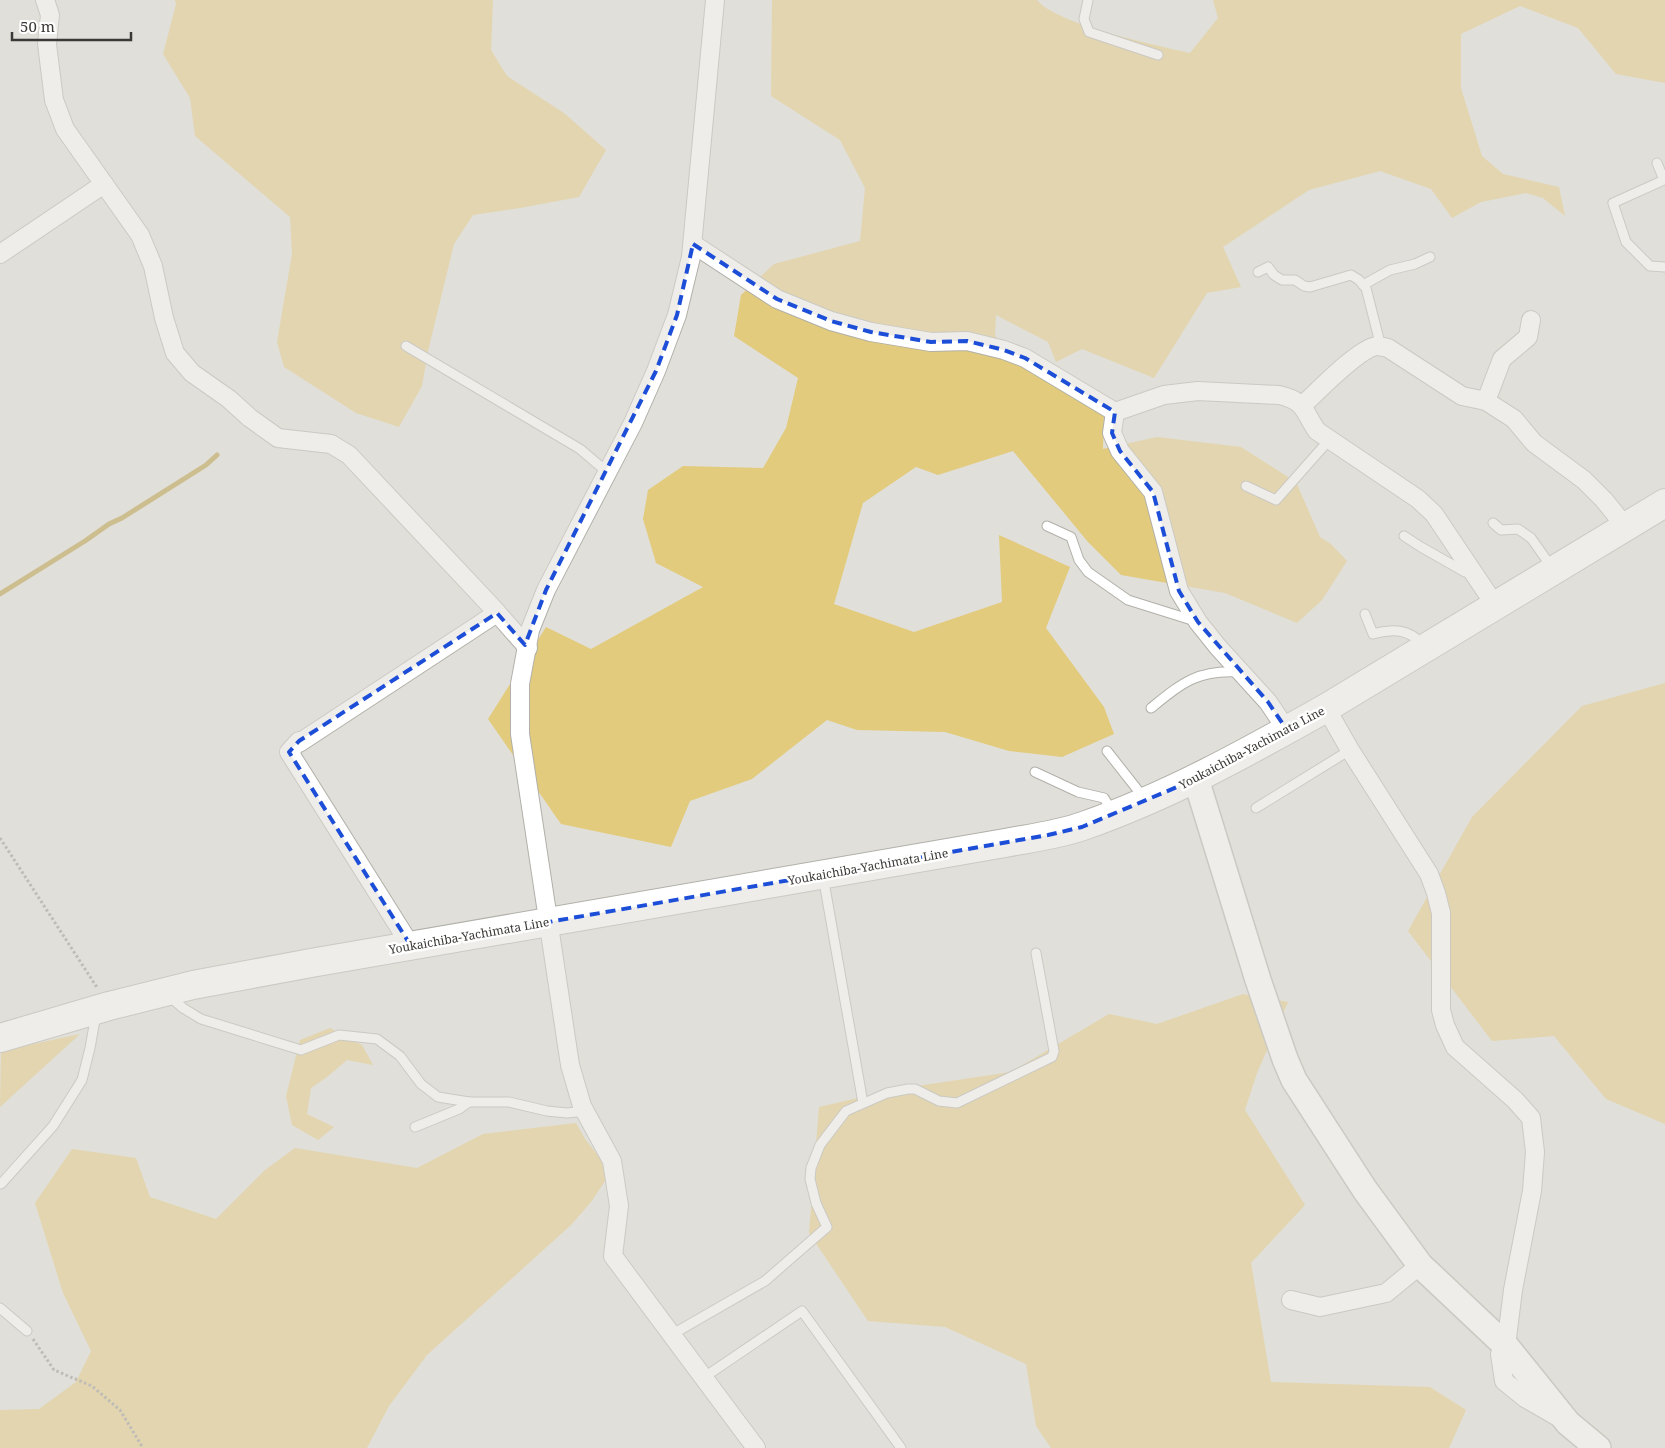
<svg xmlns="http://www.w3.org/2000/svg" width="1665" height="1448" viewBox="0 0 1665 1448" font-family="'Noto Serif',serif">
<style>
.green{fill:#e2cb7c}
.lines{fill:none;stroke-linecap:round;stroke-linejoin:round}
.stream{stroke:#b29837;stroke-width:5}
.lane-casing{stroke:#b1b0a9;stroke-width:11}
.street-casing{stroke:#b1b0a9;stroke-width:20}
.secondary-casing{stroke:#b1b0a9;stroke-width:28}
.primary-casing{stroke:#b1b0a9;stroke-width:30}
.path{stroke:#94938f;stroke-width:3;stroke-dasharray:2.5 2.5;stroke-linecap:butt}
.lane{stroke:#fff;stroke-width:9}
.street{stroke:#fff;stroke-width:18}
.secondary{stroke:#fff;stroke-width:25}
.primary{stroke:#fff;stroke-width:28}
.marked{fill:none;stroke:#1d4ed8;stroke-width:4;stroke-dasharray:10 6;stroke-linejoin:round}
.labels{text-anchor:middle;stroke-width:5;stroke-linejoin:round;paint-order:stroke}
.street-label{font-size:12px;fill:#3a3937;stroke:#fff}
</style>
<rect width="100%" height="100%" fill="#e1dfd9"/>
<g class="green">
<path d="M 175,0 L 493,0 L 491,50 L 507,76 L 564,113 L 606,150 L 579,197 L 520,208 L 473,215 L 454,244 L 428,351 L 422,386 L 399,427 L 356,413 L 284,367 L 277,342 L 292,254 L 290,217 L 195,136 L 190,98 L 163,54 L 176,4 Z"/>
<path d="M 772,0 L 1037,0 C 1058,25 1155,45 1190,53 L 1218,18 L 1213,0 L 1665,0 L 1665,83 L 1616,74 L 1578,28 L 1520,6 L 1461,34 L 1461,88 L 1482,156 L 1503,174 L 1559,187 L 1565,216 L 1543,198 L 1526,193 L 1481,202 L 1452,218 L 1431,189 L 1380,171 L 1309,190 L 1223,247 L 1241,287 L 1207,293 L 1154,378 L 1082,349 L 1056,362 L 1048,342 L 996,315 L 995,336 L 1028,368 L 1104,414 L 1103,449 L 1157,437 L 1241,447 L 1296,482 L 1320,537 L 1331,544 L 1347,561 L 1322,600 L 1297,623 L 1225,593 L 1121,575 L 1088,542 L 1013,451 L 938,475 L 916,467 L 863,503 L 834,604 L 914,632 L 1002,602 L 999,535 L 1070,567 L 1046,628 L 1104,707 L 1114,734 L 1062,757 L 1009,751 L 945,732 L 857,730 L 827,720 L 752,779 L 690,801 L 671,847 L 561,824 L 488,719 L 546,627 L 591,649 L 703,587 L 656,563 L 643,519 L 648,490 L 683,466 L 763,468 L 786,428 L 798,378 L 734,336 L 741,295 L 774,264 L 860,241 L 865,188 L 840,140 L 771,96 Z"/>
<path d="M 1665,683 L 1665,1124 L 1606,1099 L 1554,1036 L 1492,1041 L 1408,931 L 1472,817 L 1582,706 Z"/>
<path d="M 1243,994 L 1288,1002 L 1257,1073 L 1245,1110 L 1305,1205 L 1251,1263 L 1271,1382 L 1430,1387 L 1466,1410 L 1449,1448 L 1051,1448 L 1036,1426 L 1026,1364 L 945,1327 L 868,1321 L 809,1233 L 819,1107 L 897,1089 L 1011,1072 L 1109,1014 L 1157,1024 Z"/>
<path d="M 330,1028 L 362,1045 L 373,1065 L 347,1060 L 327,1077 L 311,1088 L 307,1114 L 334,1127 L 318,1140 L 292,1125 L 286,1096 L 300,1040 Z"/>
<path d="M 80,1034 L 0,1107 L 1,1051 Z"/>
<path d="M 576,1123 L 585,1139 L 600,1158 L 607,1178 L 591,1202 L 571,1225 L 427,1355 L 389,1406 L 367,1448 L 0,1448 L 0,1410 L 39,1409 L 76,1382 L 91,1351 L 63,1293 L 35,1203 L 72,1149 L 136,1158 L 150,1197 L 216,1219 L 265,1170 L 295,1148 L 417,1168 L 483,1134 Z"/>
</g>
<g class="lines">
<path class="stream" d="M 0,594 L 85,541 L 109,524 L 122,518 L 206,465 L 217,455"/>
<defs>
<g id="lane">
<path d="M 1088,0 L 1084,19 L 1089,32 L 1158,55"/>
<path d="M 1657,163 L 1664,180 L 1613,203 L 1626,242 L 1650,266 L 1665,267"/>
<path d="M 1258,272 L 1268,267 L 1274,275 L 1282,280 L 1295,280 L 1304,286 L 1310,287 L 1351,275 L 1359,280 L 1366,288 L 1381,347"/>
<path d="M 1363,285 L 1390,270 L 1415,264 L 1430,257"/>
<path d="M 406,346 L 580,449 L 607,472"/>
<path d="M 1246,486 L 1276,500 L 1330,439"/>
<path d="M 1493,523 L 1501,530 L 1518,529 L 1531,538 L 1553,569"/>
<path d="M 1047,526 L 1071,537 L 1079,560 L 1088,572 L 1128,600 L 1195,621"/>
<path d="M 1404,536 L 1421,547 L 1465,572 L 1471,573"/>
<path d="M 1365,614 L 1373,634 C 1393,629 1408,628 1423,645"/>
<path d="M 1151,708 C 1182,683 1198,669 1240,672"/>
<path d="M 1107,751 L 1144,798"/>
<path d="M 1035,772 L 1078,792 L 1104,798 L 1112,811"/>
<path d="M 1256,808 L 1350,750"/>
<path d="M 823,876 L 863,1103"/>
<path d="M 169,996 L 183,1008 L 201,1019 L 301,1050 L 339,1035 L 377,1039 L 400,1056 L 421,1084 L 438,1097 L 469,1102 L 509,1102 L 547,1111 L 567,1113 L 585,1111"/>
<path d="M 415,1127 L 459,1109 L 469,1102"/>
<path d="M 1,1184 L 53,1126 L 82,1080 L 90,1048 L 95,1020 L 93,1014"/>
<path d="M 0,1308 L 27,1331"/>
<path d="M 671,1335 L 765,1281 L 827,1227 L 816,1203 L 810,1179 L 811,1168 L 820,1145 L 846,1111 L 887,1093 L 908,1089 L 915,1089 L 939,1101 L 957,1103 L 1052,1057 L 1054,1051 L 1036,953"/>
<path d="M 703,1378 L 802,1311 L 901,1448"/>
</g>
<g id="street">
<path d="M 45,0 L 50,15 L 47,44 L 54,100 L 65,129 L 140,235 L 153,266 L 164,318 L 175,353 L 192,373 L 229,399 L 250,418 L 278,438 L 331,444 L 349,455 L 492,607 L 528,648"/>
<path d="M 715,0 L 691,257 L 677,315 L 656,371 L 633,423 L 546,590 L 530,630 L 520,684 L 520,734 L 570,1065 L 582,1106 L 612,1161 L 619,1206 L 613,1256 L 756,1448"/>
<path d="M 693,244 L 777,299 L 831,321 L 871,332 L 931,342 L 967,341 L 1004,350 L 1025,358 L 1115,412 L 1164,395 L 1198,391 L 1279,395 C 1306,401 1303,411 1317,431 L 1418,499 L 1434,514 L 1495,605"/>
<path d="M 0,254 L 104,184"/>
<path d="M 1486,401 L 1502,359 L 1528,337 L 1531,320"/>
<path d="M 1303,405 C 1318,391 1357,350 1376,346 C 1380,346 1384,347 1388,348 L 1462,396 L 1486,401 L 1514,419 L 1534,443 L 1584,480 L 1604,500 L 1625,526"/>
<path d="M 1115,412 L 1112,433 L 1120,451 L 1153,492 L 1179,591 L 1198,622 L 1218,647 L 1268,702 L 1287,730"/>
<path d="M 1326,708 L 1350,750 L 1429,874 L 1436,893 L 1441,913 L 1441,1010 L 1445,1025 L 1455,1047 L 1515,1100 L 1531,1118 L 1535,1152 L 1532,1191 L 1513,1290 L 1506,1346 L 1500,1354 L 1504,1381 L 1525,1398 L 1558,1417"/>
<path d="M 411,946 L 289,752 L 299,741 L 299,743 L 497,613"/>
<path d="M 1291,1300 L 1320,1307 L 1386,1293 L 1420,1265"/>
</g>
<path id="secondary" d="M 1196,779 L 1258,980 L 1285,1059 L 1294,1080 L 1365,1190 L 1420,1265 L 1506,1346 L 1568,1423 L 1598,1448"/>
<path id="primary" d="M 0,1038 L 109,1006 L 193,985 L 311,963 L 1005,843 C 1031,838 1058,835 1083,826 C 1169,796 1248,752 1326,708 L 1665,503"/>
</defs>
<use href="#lane" class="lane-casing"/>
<use href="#street" class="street-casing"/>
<use href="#secondary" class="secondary-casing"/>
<use href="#primary" class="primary-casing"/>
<g class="path">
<path d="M 0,838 L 98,989"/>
<path d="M 33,1339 L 54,1370 L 92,1386 L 120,1410 L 143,1448"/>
</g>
<use href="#lane" class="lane"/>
<use href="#street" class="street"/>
<use href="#secondary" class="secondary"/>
<use href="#primary" class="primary"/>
</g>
<path d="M0 0H1665V1448H0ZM 693,244 L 777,299 L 831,321 L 871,332 L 931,342 L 967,341 L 1004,350 L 1025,358 L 1115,412 L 1112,433 L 1120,451 L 1153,492 L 1179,591 L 1198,622 L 1268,702 L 1287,730 L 1196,779 L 1082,827 L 1048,835 L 411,946 L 289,752 L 299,741 L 497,613 L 525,645 L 546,590 L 656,371 L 677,315 Z" fill="#e1dfd9" fill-opacity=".55" fill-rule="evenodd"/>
<path class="marked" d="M 693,244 L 777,299 L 831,321 L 871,332 L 931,342 L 967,341 L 1004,350 L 1025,358 L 1115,412 L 1112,433 L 1120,451 L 1153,492 L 1179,591 L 1198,622 L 1268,702 L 1287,730 L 1196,779 L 1082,827 L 1048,835 L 411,946 L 289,752 L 299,741 L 497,613 L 525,645 L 546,590 L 656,371 L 677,315 Z"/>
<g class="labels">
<g class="street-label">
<text transform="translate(1252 748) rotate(-28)" y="4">Youkaichiba-Yachimata Line</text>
<text transform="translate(868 867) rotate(-10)" y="4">Youkaichiba-Yachimata Line</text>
<text transform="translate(469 936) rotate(-10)" y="4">Youkaichiba-Yachimata Line</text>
</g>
</g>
<path d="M12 32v8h119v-8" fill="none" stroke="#3a3937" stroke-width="2.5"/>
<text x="20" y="32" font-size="15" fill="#3a3937" stroke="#ffffff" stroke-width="4" paint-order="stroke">50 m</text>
</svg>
